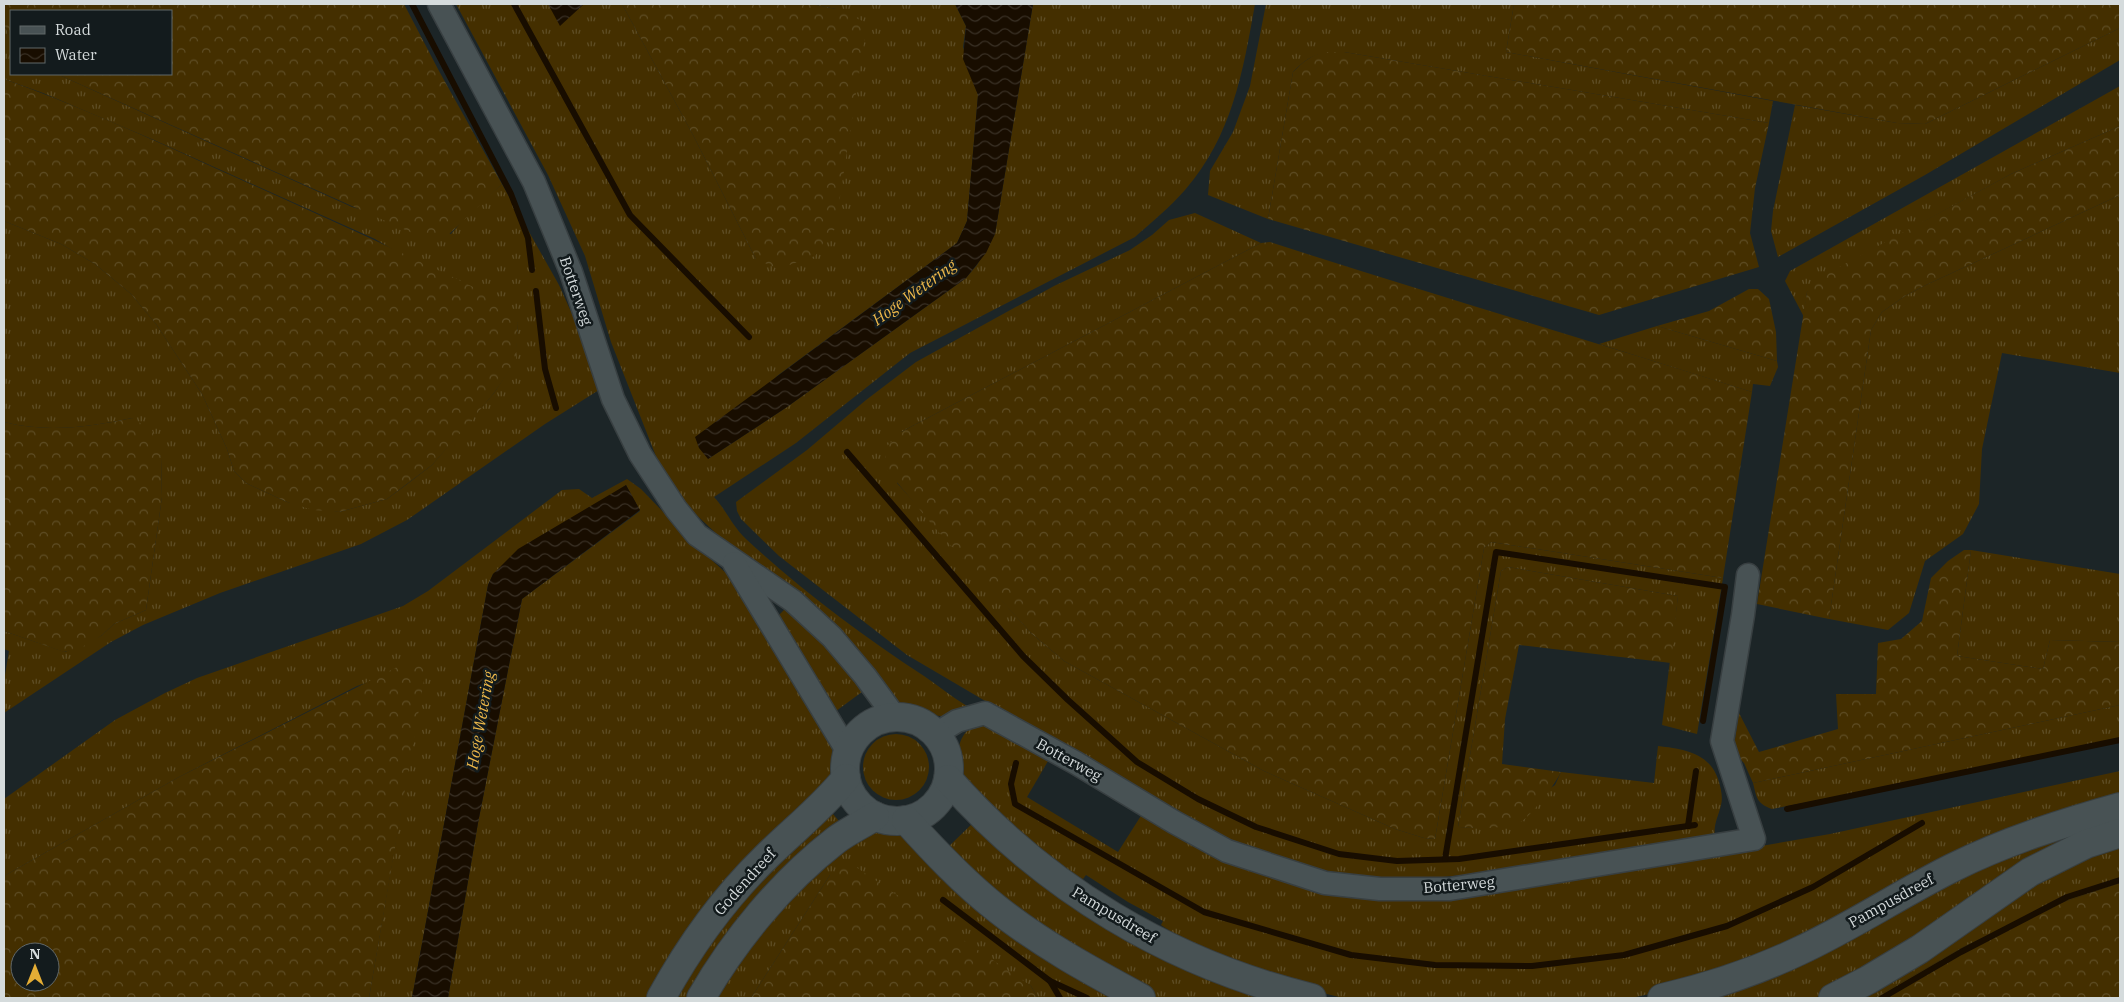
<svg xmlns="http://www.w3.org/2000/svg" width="2124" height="1002" viewBox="0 0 2124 1002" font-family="'IBM Plex Serif',serif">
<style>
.grass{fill:url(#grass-tufts)}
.forest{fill:url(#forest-crowns);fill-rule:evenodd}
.water{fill:url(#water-waves)}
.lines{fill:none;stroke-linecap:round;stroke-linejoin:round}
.stream{stroke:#180d00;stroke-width:6}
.street-casing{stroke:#383f41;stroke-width:25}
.secondary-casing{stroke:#383f41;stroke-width:30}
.street{stroke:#485254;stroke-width:22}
.secondary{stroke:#485254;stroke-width:28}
.labels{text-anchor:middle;stroke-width:5;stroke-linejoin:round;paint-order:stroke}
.street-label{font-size:15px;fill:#d5dbdc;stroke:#131b1d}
.water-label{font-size:16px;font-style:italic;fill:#edb84a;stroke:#131b1d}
</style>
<defs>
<pattern id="grass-tufts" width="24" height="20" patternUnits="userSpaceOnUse" patternTransform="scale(1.25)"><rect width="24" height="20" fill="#442f00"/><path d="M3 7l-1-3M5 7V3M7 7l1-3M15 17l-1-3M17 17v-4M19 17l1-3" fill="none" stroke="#5e4d25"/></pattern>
<pattern id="forest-crowns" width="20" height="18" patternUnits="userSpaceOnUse" patternTransform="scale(1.25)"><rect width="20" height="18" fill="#442f00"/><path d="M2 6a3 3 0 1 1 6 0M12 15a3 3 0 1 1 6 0" fill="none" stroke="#5e4d25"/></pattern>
<pattern id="water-waves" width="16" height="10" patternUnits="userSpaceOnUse" patternTransform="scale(1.25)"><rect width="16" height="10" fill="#180d00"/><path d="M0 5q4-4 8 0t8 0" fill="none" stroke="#393025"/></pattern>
</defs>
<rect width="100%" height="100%" fill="#1c2527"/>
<g class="grass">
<path d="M 456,4 L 622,4 L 693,135 L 756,259 L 836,9 L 811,4 L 955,4 L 966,26 L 963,47 L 978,95 L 967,221 L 957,243 L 777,376 L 708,459 L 787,407 L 966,278 L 977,265 L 995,234 L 1033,4 L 1255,4 C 1243,72 1232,136 1185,190 C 1170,207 1152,222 1135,237 L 910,353 L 796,443 L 714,497 C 726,510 733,527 746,539 C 801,590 861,635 924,676 C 939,686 952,697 967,706 C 962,709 956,713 949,715 C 932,719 908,709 893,700 L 688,507 L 663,474 L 611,342 L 585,256 L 548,175 Z"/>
<path d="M 1266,4 L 1514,4 L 1506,52 L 1773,101 L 1769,123 L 1344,52 C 1320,52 1310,54 1293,72 L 1268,219 L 1208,195 L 1210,171 L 1233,132 L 1250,86 Z"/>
<path d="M 4,24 L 11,40 L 11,74 L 57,74 L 352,207 L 451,234 L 467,215 L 502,184 L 559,285 L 595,365 L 599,390 L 545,424 L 407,520 L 361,544 L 220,593 L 143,625 L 111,642 L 4,713 L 4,681 L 9,651 L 4,649 L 4,631 L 65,652 L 101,636 L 114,624 L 146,610 L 162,497 L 161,457 L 132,418 C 90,427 46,433 4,422 L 4,221 L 61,244 L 95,264 L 131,294 L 156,324 L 202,394 L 227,449 L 234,471 L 246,483 L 287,502 L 339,512 L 387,499 L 406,485 L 432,465 L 494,393 L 515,361 L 518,323 L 375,239 L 154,140 L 43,93 L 4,79 Z"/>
<path d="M 2120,28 L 2120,60 L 1925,175 L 1778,257 L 1771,231 L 1773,211 L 1795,105 L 1897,123 L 1925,124 Z"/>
<path d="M 2120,86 L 2120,126 L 2011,174 L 1925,221 L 1807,292 L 1804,317 L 1785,281 L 1790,271 Z"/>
<path d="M 2120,195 L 2120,373 L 2002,353 L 1982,449 L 1979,504 L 1963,534 L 1925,561 L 1909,613 L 1888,630 L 1829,619 L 1871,330 L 1882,312 L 1905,296 L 1926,285 Z"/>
<path d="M 1195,213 L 1261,243 L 901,432 L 897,483 L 1031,633 L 1064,661 L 1264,771 L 1395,829 L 1424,838 L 1435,839 L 1484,548 L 1491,542 L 1723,578 L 1697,734 L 1662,725 L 1678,596 L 1508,567 L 1501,571 L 1458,827 L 1488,828 L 1555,785 L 1561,772 L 1654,783 L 1658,746 C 1684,749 1711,753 1719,782 C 1721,789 1723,798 1721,805 C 1718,818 1713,824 1715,839 L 1540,867 L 1433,878 L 1378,878 L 1328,871 L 1288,861 L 1224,838 L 1166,807 L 907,655 L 779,556 L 741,519 L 737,511 L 736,502 L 807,450 L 866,400 L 916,362 L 1054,286 L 1130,250 L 1152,235 L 1169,220 Z"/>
<path d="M 1657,326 L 1777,361 L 1778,367 L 1770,386 L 1753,384 L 1752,392 L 1599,344 Z"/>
<path d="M 627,479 L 641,489 L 694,544 L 738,584 L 830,737 C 834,755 834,767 828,784 L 654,998 L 448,998 L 478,823 L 522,599 L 640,511 L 626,485 L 493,574 L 488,585 L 412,998 L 369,998 L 426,663 L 357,686 L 179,777 L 4,876 L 4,799 L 115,720 L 165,693 L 197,678 L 403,606 L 428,591 L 562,490 L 579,489 L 592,498 Z"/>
<path d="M 1971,550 L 2120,574 L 2120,642 L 2050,640 L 2043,669 L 1957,656 Z"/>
<path d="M 787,607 L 791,608 L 866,689 L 832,714 L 779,621 L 779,615 Z"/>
<path d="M 2120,705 L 2120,742 L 1772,809 C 1756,803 1757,798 1753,783 Z"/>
<path d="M 980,722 L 1051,756 L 1027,797 L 1118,852 L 1144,811 L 1355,891 L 1687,859 L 1830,834 L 2120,771 L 2120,801 L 1869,907 L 1687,986 L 1631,998 L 1343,998 L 1283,983 L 1209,957 L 1161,925 L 1163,921 L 1128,902 L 1086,875 L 1083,879 L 1052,868 L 960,775 C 957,750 956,734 980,722 Z"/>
<circle cx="896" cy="767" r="33"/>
<path d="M 828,808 L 844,827 L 695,998 L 668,998 L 702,942 Z"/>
<path d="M 2116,814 L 1862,975 L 1815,998 L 1693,998 L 1906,899 Z"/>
<path d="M 976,820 L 989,834 L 1285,998 L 1157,998 L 1122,981 L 1065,948 L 943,852 Z"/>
<path d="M 881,828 L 901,836 L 912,843 L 1124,998 L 1038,998 L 1031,986 L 830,875 L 751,998 L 707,998 L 817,864 Z"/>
<path d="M 2120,841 L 2120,883 L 2049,907 L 1963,947 L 1874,998 L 1846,998 L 2008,893 Z"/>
</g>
<g class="forest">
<path d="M 4,4 L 404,4 L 439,71 L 502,184 L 445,238 L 437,239 L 419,236 L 57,74 L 171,74 L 171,11 L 11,11 L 11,40 L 4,24 Z"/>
<path d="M 622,4 L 811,4 L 836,9 L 867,23 L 835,229 L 815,256 L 778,269 L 756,259 L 693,135 Z"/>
<path d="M 1514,4 L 2120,4 L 2120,28 L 1925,124 L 1897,123 L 1506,52 Z"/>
<path d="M 1325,52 L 1344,52 L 1769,123 L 1755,188 L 1750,233 L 1759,267 L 1599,315 L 1268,219 L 1293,72 C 1303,62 1311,55 1325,52 Z"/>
<path d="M 4,79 C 76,105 147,137 217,169 C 311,211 404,253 496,298 L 507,308 L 518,323 L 516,361 L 494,393 L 464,429 L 432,465 L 387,499 L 339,512 L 313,510 L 287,502 L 246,483 L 234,471 L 227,449 L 202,394 L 156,324 L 131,294 L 95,264 L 61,244 L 4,221 Z"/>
<path d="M 2120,126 L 2120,195 L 1926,285 L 1905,296 L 1882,312 L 1871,330 L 1829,619 L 1757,604 L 1807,292 L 1817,279 L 2011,174 Z"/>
<path d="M 1270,242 C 1430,294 1592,341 1752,392 L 1723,578 L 1491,542 L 1484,548 L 1435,839 L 1424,838 L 1395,829 L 1264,771 L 1064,661 L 1031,633 L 935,528 L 885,468 L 886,447 L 901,432 L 1261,243 Z"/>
<path d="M 1749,289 L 1758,289 L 1769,299 L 1776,332 L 1777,361 L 1657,326 L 1709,311 Z"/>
<path d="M 132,418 L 152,430 L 161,457 L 162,497 L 146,610 L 114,624 L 101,636 L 82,647 L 64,652 L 4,631 L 4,422 C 46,433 90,427 132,418 Z"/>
<path d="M 1964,550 L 1971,550 L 1957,656 L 2043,669 L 2050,640 L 2120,642 L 2120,705 L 1753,783 L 1744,763 L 1733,752 L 1739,713 L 1759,752 L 1838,729 L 1836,694 L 1876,694 L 1878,643 L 1901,639 L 1922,621 L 1931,578 L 1948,561 Z"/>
<path d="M 1508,567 L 1678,596 L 1671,663 L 1519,645 L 1505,719 L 1502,764 L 1561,772 C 1556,783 1530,818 1520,822 C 1501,830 1478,828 1458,827 L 1501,571 Z"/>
<path d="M 407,662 L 427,663 L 369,998 L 4,998 L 4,876 L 179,777 ZM 20,952 L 50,952 L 50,982 L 20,982 Z"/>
<path d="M 850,863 L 1031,986 L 1038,998 L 751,998 L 830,875 Z"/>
<path d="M 2120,883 L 2120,998 L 1874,998 L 1963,947 L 2049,907 Z"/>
</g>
<g class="water">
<path d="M 548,4 L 584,4 L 560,26 Z"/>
<path d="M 955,4 L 1033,4 L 995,234 L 986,253 L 966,278 L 787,407 L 708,459 L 699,448 L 695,437 L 957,243 L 967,221 L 978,95 L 963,59 L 966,26 Z"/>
<path d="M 626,485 L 640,510 L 522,599 L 478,823 L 448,998 L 412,998 L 488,585 L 493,574 L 518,549 Z"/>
</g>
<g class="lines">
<g class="stream">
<path d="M 412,4 L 511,194 L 528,238 L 532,270"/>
<path d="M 514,4 L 630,215 L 749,337"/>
<path d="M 536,291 L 545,369 L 556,408"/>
<path d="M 847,452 L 1023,656 L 1068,700 L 1137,762 L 1198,799 L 1256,827 L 1339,854 L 1397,861 L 1459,859 L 1695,825"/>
<path d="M 1016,763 L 1011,784 L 1015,804 L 1204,912 L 1351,955 L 1435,965 L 1532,966 L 1624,955 L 1727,926 L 1813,887 L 1922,823"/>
<path d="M 1787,809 L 2120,740"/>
<path d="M 1688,826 L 1696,771"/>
<path d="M 1445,859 L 1496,552 L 1725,587 L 1703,721"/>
<path d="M 943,900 L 1050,981 L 1087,998"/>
<path d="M 1050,981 L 1060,998"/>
<path d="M 1882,998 L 1961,952 L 2067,897 L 2120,880"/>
</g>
<defs>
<g id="street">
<path d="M 439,4 L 534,182 L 571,272 L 613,399 L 640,454 L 676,509 L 697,535 L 793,601 L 832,637 L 865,676 L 895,717"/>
<path d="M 734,563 L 848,752"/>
<path d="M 936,734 L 957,721 L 985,713 L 1076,763 L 1174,822 L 1227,851 L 1325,883 L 1380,889 L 1450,889 L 1754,839 L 1722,741 L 1743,615 L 1748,575"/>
</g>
<g id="secondary">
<circle cx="897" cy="769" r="52"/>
<path d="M 948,779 C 1044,888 1171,964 1312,998"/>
<path d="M 906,820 C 934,851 963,882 996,908 C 1041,944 1091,971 1141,998"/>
<path d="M 661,998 C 689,947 723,899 765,858 C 792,831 822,808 846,778"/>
<path d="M 701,998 C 735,939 782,882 836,840 C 848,831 863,824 875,816"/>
<path d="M 1662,998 C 1709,987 1755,972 1799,951 C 1851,927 1900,894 1952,868 C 2006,841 2063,823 2120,807"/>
<path d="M 1833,998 L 1868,980 L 1920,949 L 2030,872 L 2086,844 L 2120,833"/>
</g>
</defs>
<use href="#street" class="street-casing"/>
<use href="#secondary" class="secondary-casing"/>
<use href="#street" class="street"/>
<use href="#secondary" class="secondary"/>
</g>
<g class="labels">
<g class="street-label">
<text transform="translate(576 291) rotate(71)" y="5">Botterweg</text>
<text transform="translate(1069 760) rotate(29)" y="5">Botterweg</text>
<text transform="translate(745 882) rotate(-48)" y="5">Godendreef</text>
<text transform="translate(1459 885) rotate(-5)" y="5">Botterweg</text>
<text transform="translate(1891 901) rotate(-29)" y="5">Pampusdreef</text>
<text transform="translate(1114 915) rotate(31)" y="5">Pampusdreef</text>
</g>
<g class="water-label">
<text transform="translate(914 292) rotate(-36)" y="6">Hoge Wetering</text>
<text transform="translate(480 720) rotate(-80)" y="6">Hoge Wetering</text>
</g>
</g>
<rect width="2124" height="1002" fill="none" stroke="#d5dbdc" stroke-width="10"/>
<rect x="10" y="10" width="162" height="65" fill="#131b1d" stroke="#616869"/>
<rect x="20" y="26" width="25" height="8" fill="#485254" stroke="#616869"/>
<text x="55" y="35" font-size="15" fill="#d5dbdc">Road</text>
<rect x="20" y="48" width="25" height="15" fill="url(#water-waves)" stroke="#616869"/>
<text x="55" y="60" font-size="15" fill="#d5dbdc">Water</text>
<g transform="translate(35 967)"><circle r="24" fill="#131b1d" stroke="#616869"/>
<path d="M0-4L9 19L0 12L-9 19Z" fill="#e4ad35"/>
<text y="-8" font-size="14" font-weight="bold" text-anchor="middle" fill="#d5dbdc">N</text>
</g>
</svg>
